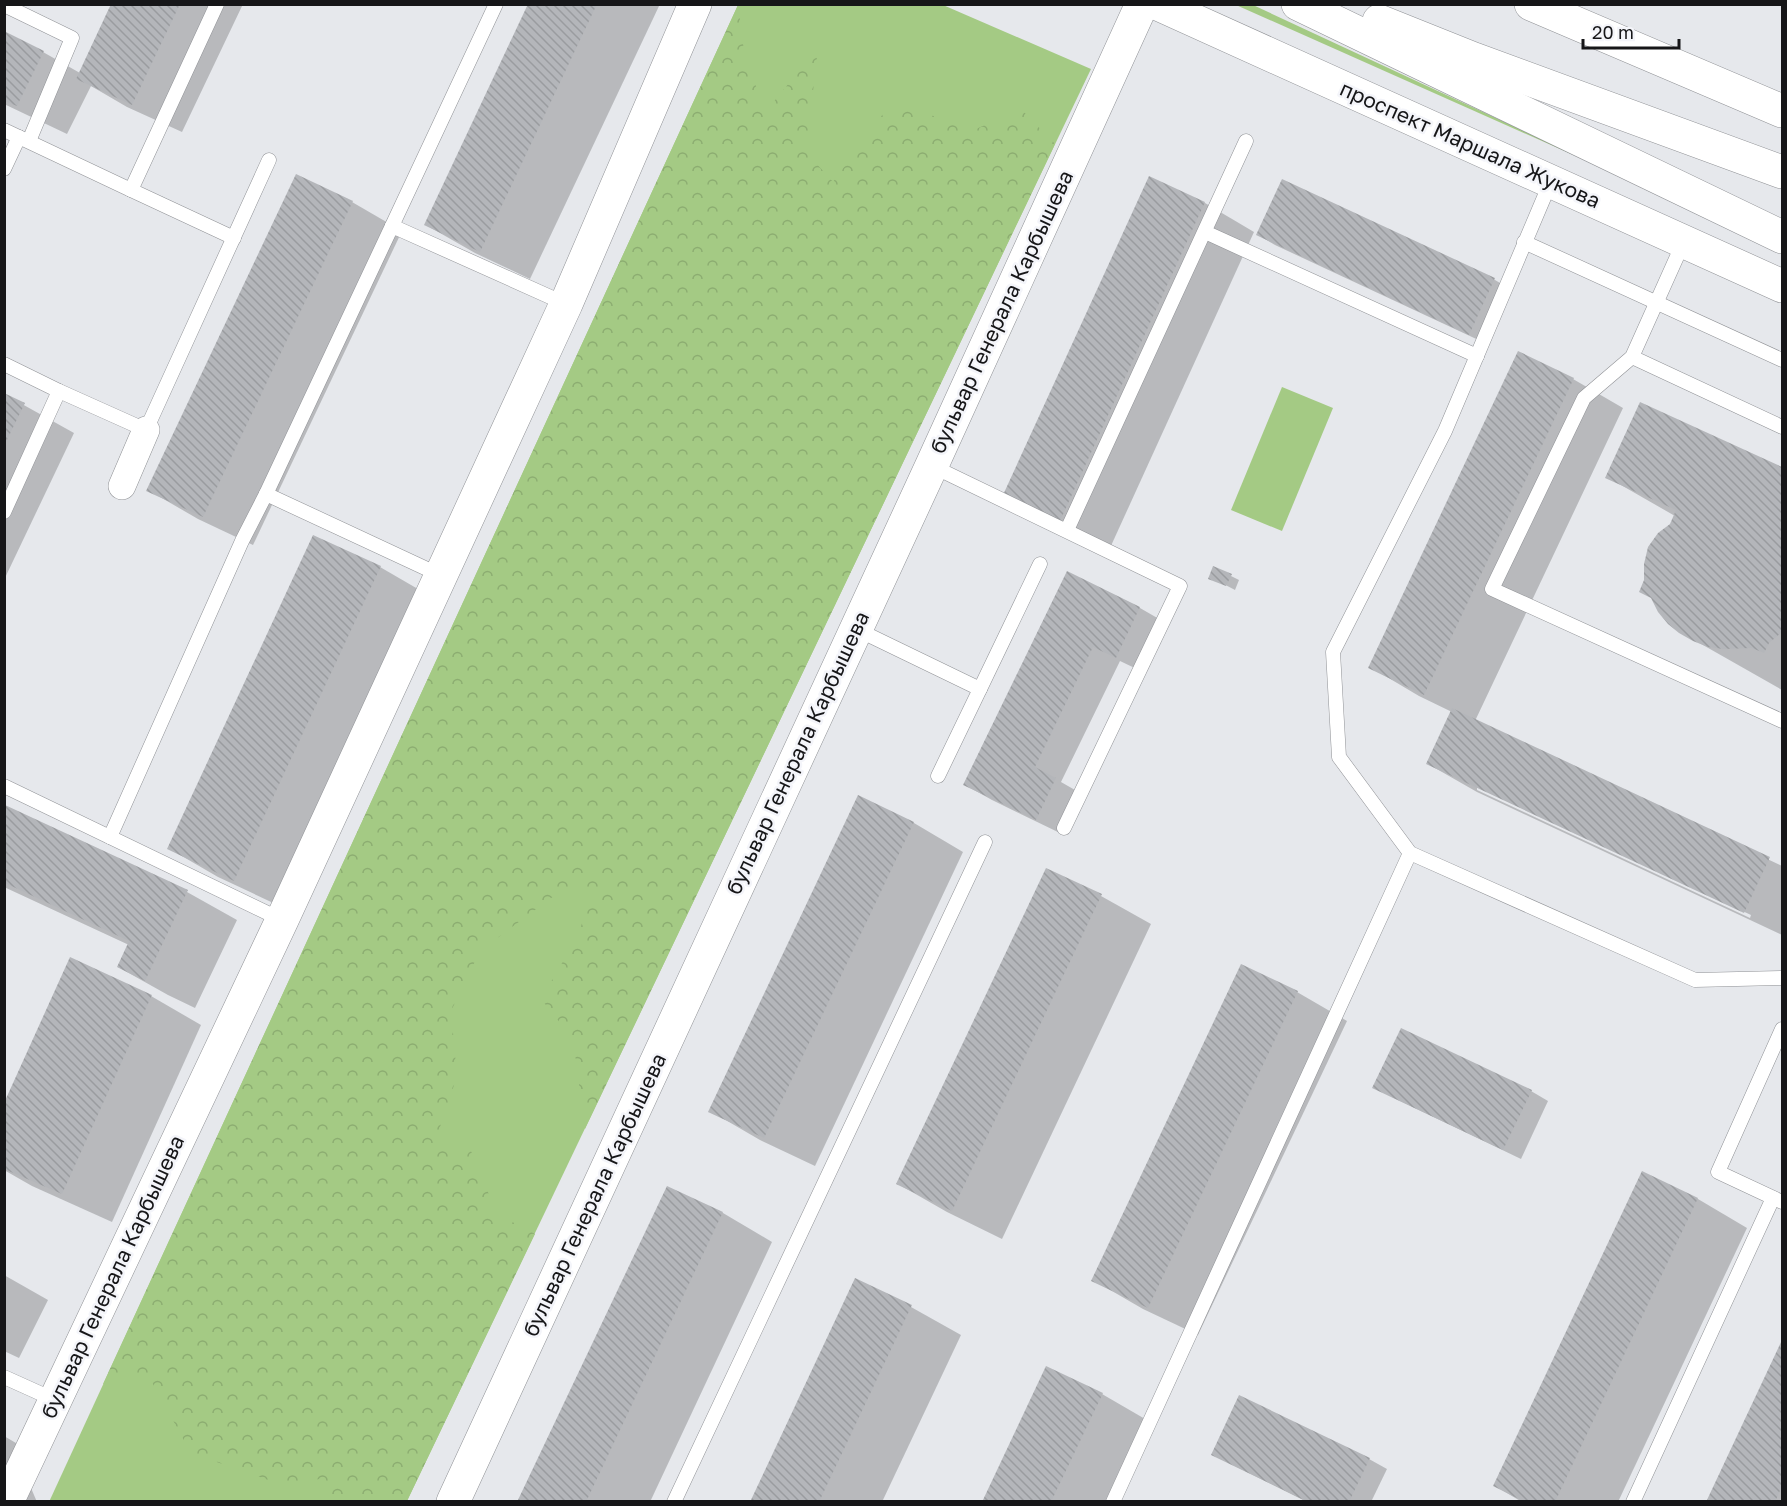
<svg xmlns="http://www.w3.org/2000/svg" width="1787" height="1506" viewBox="0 0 1787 1506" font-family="'Golos Text',sans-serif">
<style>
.green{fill:#a4ca84}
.forest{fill:url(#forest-crowns)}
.shadow{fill:#0003;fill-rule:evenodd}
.building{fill:url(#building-back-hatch)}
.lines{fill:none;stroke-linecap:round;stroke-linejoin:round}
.service-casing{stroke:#909296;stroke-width:15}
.minor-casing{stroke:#909296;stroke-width:28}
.tertiary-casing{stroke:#909296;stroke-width:34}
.secondary-casing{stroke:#909296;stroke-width:34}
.primary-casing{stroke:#909296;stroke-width:34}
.service{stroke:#fff;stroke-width:14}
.minor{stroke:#fff;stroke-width:27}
.tertiary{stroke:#fff;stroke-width:33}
.secondary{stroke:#fff;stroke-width:33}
.primary{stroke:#fff;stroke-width:33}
.labels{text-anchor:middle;stroke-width:5;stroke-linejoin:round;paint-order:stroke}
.street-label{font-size:21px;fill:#161618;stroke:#f4f5fa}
</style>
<defs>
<pattern id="forest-crowns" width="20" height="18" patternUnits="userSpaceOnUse" patternTransform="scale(1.5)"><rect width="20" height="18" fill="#a4ca84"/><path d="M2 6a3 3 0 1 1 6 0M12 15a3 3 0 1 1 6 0" fill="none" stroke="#8cad71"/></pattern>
<pattern id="building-back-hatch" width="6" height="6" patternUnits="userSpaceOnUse" patternTransform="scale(1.5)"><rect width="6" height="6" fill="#b4b6ba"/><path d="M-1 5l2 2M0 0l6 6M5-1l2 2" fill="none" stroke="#9a9c9f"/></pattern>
</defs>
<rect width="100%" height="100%" fill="#e6e8ec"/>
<g class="green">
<path d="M 738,5 L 943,5 L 1091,69 L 407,1501 L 49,1502 Z"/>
<path d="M 1236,5 L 1253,5 L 1623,177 Z"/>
<path d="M 1282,387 L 1333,408 L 1282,531 L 1231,510 Z"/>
</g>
<path class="forest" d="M 738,5 L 745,59 L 766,111 L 818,48 L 806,152 L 833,182 L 891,103 L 976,129 L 1021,109 L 1055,144 L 585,1129 L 573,1039 L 541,999 L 579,934 L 592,886 L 551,898 L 480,951 L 451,1011 L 457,1076 L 434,1145 L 471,1151 L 497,1214 L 535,1234 L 407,1501 L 333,1501 L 322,1478 L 291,1488 L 191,1453 L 148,1375 L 103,1384 Z"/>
<g class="shadow">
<path d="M 112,4 L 243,4 L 182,132 L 127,107 L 91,86 L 67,134 L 4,104 L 4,33 L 43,52 L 80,73 Z"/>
<path d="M 530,4 L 660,4 L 530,279 L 475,253 L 426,225 Z"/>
<path d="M 1149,178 L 1205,203 L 1254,232 L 1110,548 L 1055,523 Z"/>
<path d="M 1283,181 L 1495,280 L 1512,290 L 1487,344 L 1275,245 L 1258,235 Z"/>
<path d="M 352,202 L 402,231 L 253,545 L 198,519 L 148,490 Z"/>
<path d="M 1573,379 L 1623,408 L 1475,721 L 1782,866 L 1782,935 L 1477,792 L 1428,764 L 1452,712 L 1419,696 L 1370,667 ZM 1477,787 L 1751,915 L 1750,918 L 1477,790 Z"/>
<path d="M 4,394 L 74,433 L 4,580 Z"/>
<path d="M 1641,404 L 1782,468 L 1782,690 L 1680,632 L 1671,525 L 1675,516 L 1607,477 Z"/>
<path d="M 380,567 L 430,596 L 284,908 L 218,877 L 168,848 Z"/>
<path d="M 1068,573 L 1140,608 L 1166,623 L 1143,672 L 1120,661 L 1061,782 L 1082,794 L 1062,834 L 992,800 L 965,785 Z"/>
<path d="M 1231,576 L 1239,580 L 1235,590 L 1216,580 Z"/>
<path d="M 859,797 L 914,823 L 963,852 L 815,1166 L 760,1140 L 710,1111 Z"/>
<path d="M 4,807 L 187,892 L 237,920 L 195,1008 L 168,995 L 118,967 L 129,945 L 4,887 Z"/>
<path d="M 1046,870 L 1101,896 L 1151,924 L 1002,1239 L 947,1212 L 898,1184 Z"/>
<path d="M 1297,992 L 1347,1021 L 1198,1335 L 1143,1309 L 1093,1280 Z"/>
<path d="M 151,996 L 201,1025 L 112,1222 L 32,1186 L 4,1170 L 4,1107 Z"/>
<path d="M 1531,1091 L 1548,1101 L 1521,1159 L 1392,1097 Z"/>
<path d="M 1643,1173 L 1698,1199 L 1747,1228 L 1618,1502 L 1522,1502 L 1495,1486 Z"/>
<path d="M 668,1188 L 723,1213 L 772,1242 L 650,1502 L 519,1502 Z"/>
<path d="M 4,1275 L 48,1300 L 19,1358 L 4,1351 Z"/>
<path d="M 911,1307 L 961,1335 L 882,1502 L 752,1502 Z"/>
<path d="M 1782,1343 L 1782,1502 L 1708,1502 Z"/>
<path d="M 1102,1394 L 1152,1423 L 1114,1502 L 984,1502 Z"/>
<path d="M 4,1436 L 45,1460 L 31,1488 L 37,1502 L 4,1502 Z"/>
<path d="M 1213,1455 L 1369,1459 L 1387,1469 L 1371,1502 L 1307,1502 Z"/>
</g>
<g class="building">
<path d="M 111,4 L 180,4 L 132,105 L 76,79 Z"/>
<path d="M 528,4 L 597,4 L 480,252 L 424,225 Z"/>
<path d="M 4,31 L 44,51 L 17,106 L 4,101 Z"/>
<path d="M 296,174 L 353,201 L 203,517 L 146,491 Z"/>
<path d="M 1149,176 L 1205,202 L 1060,521 L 1003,495 Z"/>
<path d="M 1282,179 L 1495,278 L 1469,335 L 1256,235 Z"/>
<path d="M 1518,351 L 1574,378 L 1424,695 L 1368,668 Z"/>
<path d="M 4,393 L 25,403 L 4,446 Z"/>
<path d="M 1640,402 L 1782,467 L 1782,632 L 1769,643 L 1764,653 L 1752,648 L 1723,649 L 1708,647 L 1693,641 L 1679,633 L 1668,624 L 1658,612 L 1651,598 L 1639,592 L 1644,580 L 1644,564 L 1648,547 L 1658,533 L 1670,524 L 1676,510 L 1605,478 Z"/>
<path d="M 313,535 L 381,566 L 234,881 L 167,849 Z"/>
<path d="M 1213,566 L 1232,574 L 1226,586 L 1208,579 Z"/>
<path d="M 1067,571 L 1140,607 L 1116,658 L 1093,647 L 1035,767 L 1056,778 L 1036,820 L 963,785 Z"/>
<path d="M 1452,708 L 1770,857 L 1744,913 L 1426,764 Z"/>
<path d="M 858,795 L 914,822 L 764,1138 L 708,1112 Z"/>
<path d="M 5,805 L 188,890 L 145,981 L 117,967 L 129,941 L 5,883 Z"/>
<path d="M 1046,868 L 1102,894 L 952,1211 L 896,1184 Z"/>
<path d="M 70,957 L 152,995 L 62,1194 L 4,1169 L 4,1103 Z"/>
<path d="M 1241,964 L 1298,991 L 1148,1308 L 1091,1281 Z"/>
<path d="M 1401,1028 L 1532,1090 L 1503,1150 L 1372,1088 Z"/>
<path d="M 1642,1171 L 1698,1198 L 1555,1502 L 1525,1502 L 1493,1486 Z"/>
<path d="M 667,1186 L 723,1212 L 586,1502 L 517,1502 Z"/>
<path d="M 855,1278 L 912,1305 L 819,1502 L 750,1502 Z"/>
<path d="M 1782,1340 L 1782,1486 L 1775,1502 L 1706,1502 Z"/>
<path d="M 1046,1366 L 1103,1393 L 1051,1502 L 982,1502 Z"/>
<path d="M 1239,1395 L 1370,1458 L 1349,1502 L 1308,1502 L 1211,1455 Z"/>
</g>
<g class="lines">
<defs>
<g id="service">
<path d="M 4,5 L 72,38 L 29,141"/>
<path d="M 4,130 L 131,190 L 217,4"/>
<path d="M 4,169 L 19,137"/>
<path d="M 1551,181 L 1445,431 L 1333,652 L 1339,757 L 1410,853 L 1695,980 L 1782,978"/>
<path d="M 131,190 L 234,238"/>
<path d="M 392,226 L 496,4"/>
<path d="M 1205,232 L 1477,356"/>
<path d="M 1684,241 L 1632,357 L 1584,398 L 1492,589 L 1782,721"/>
<path d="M 1524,242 L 1782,360"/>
<path d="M 1632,357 L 1782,427"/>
<path d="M 4,364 L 59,391 L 4,512"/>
<path d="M 59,391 L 146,430 L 269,160"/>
<path d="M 932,466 L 1180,586 L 1064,828"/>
<path d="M 1067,530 L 1246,141"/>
<path d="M 440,575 L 266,494 L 392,226 L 566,304"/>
<path d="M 856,629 L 980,689 L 938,776"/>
<path d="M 980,689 L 1040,564"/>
<path d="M 4,786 L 282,920"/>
<path d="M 110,837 L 242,541 L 266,494"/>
<path d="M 1782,1029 L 1718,1172 L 1782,1202"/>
<path d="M 4,1377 L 55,1400"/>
<path d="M 674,1502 L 985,842"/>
<path d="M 1113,1502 L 1410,853"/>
<path d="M 1633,1502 L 1773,1198"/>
</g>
<path id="minor" d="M 122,486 L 146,430"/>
<g id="tertiary">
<path d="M 7,1502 L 282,920 L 566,304 L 695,4"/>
<path d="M 453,1502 L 932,465 L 1142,4"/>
</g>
<g id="secondary">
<path d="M 1158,4 L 1782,286"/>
<path d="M 1298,4 L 1782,237"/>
<path d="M 1379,21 L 1474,59 L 1782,172"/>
</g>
<path id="primary" d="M 1531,4 L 1782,111"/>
</defs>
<use href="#service" class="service-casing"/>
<use href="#minor" class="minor-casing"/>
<use href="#tertiary" class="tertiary-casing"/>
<use href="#secondary" class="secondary-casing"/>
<use href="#primary" class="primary-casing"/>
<use href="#service" class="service"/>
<use href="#minor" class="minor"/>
<use href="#tertiary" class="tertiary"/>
<use href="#secondary" class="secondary"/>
<use href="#primary" class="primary"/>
</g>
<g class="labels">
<g class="street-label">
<text transform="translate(1470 145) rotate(24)" y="7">проспект Маршала Жукова</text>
<text transform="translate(1002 312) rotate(-65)" y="7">бульвар Генерала Карбышева</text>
<text transform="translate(798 753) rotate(-65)" y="7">бульвар Генерала Карбышева</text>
<text transform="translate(595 1195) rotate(-65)" y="7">бульвар Генерала Карбышева</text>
<text transform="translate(113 1277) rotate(-65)" y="7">бульвар Генерала Карбышева</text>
</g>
</g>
<rect width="1787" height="1506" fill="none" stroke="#161618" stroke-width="12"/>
<path d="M1583 39v9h96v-9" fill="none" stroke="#161618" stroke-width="3"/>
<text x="1592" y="39" font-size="18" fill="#161618" stroke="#f4f5fa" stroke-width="4.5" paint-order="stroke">20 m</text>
</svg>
